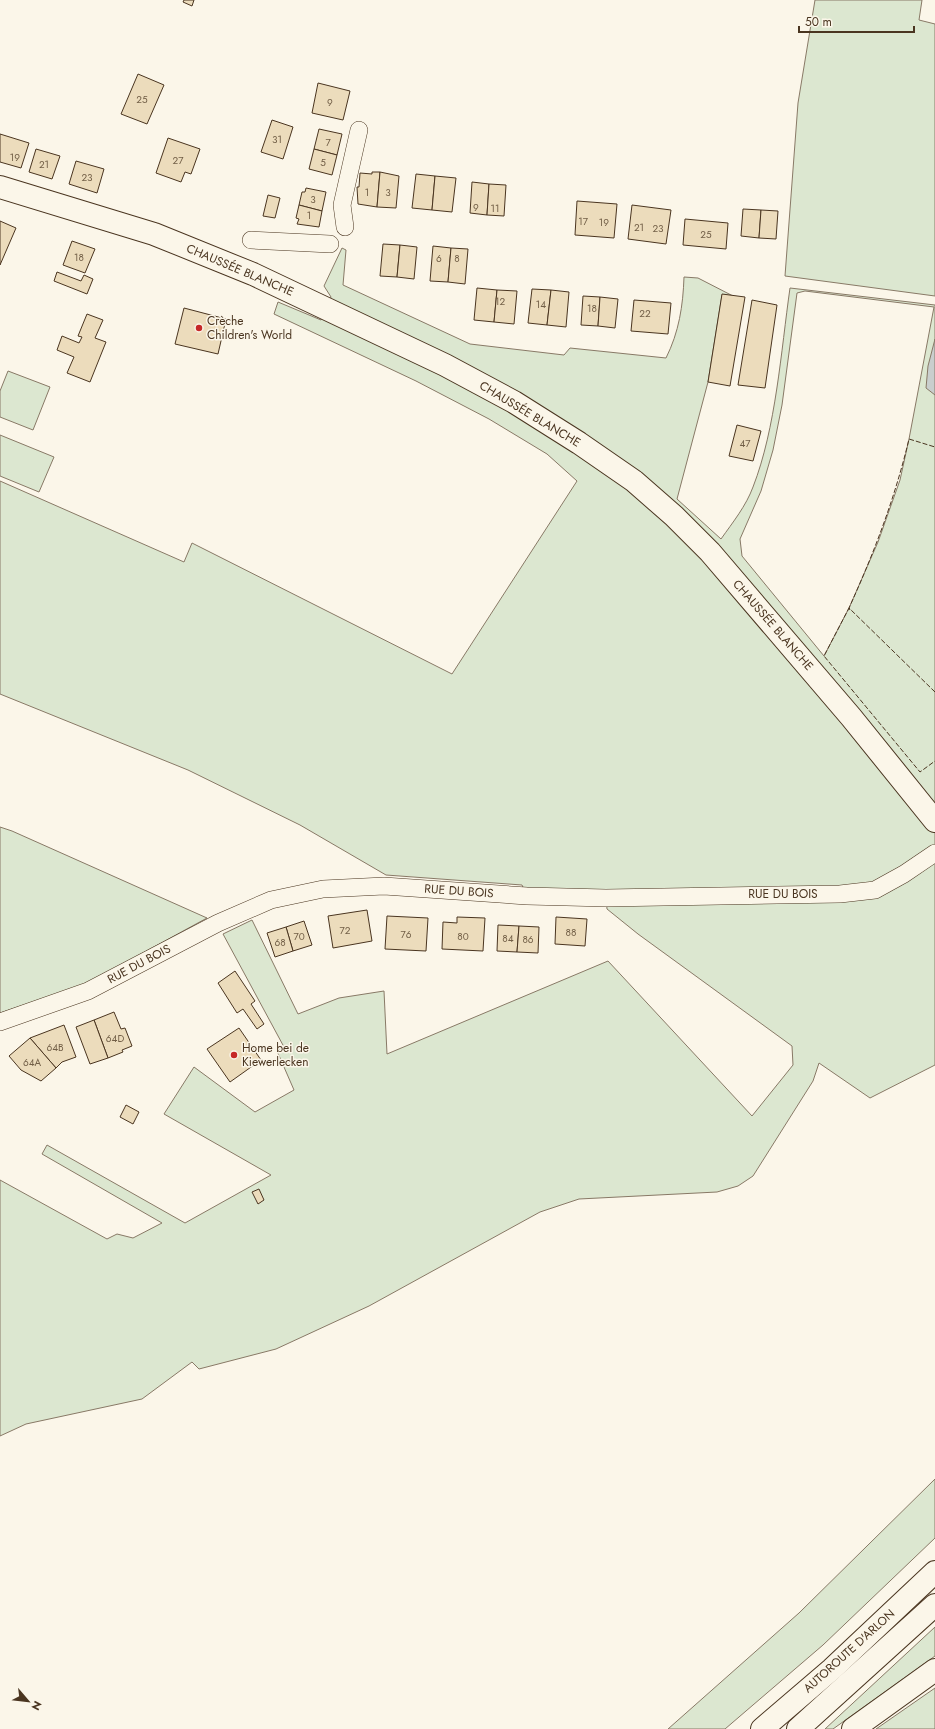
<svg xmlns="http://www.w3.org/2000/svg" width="935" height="1729" viewBox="0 0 935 1729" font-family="Jost,sans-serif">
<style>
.green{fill:#dce7d0;stroke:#887966;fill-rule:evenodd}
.water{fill:#c9cecd;stroke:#887966}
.building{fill:#ecdcbc;stroke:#4a3520}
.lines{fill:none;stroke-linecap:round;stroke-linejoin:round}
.minor-casing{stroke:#4a3520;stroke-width:18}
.major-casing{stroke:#4a3520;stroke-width:24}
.highway-casing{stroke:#4a3520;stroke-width:24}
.minor{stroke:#fbf6e9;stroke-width:17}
.major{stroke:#fbf6e9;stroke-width:22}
.highway{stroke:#fbf6e9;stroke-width:22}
.fence{stroke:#4a3520;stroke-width:1;stroke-dasharray:5 2;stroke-linecap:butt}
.poi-dot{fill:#c62828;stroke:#fbf6e9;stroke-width:1.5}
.labels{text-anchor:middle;stroke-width:3;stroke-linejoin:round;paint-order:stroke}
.number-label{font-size:10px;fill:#725f47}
.street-label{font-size:12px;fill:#4a3520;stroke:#fbf6e9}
.poi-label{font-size:12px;fill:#4a3520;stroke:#fbf6e9;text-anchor:start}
</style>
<rect width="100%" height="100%" fill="#fbf6e9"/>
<g class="green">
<path d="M 815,0 L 922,0 L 919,20 L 935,24 L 935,296 L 785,276 L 798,103 Z"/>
<path d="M 342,248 L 346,250 L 343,285 L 470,344 L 564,355 L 570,348 L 666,358 C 679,332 683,306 684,277 L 698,278 L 733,296 L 722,295 L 708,382 L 677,499 L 721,539 C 733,522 746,506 753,487 C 776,428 781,351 790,288 L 935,305 L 935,1065 L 870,1098 L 819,1063 L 813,1081 L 753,1176 L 738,1186 L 717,1192 L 579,1199 L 540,1212 L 369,1306 L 276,1349 L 199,1369 L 192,1362 L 142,1399 L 26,1424 L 0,1436 L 0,1180 L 107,1239 L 117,1234 L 133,1238 L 162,1223 L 42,1154 L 47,1145 L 185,1223 L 271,1175 L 164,1114 L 194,1067 L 255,1112 L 294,1090 L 277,1051 L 284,1047 L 223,934 L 252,920 L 298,1014 L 339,998 L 384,991 L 387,1054 L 608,961 L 752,1116 L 793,1065 L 792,1046 L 638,934 L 607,909 L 606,898 L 527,896 L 522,885 L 386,875 L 300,825 L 188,770 L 0,694 L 0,481 L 184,562 L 192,543 L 452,674 L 577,481 L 547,454 L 489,419 L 416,381 L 274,314 L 278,302 L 321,320 L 331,297 L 324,286 ZM 805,291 L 934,307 L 909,439 L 900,480 L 878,542 L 849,608 L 824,656 L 742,556 L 740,539 L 761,491 L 773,450 L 782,405 L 797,293 Z"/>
<path d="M 8,371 L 50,387 L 33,430 L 0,417 L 0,391 Z"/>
<path d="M 0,435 L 54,457 L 39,492 L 0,476 Z"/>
<path d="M 0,827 L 12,831 L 207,918 L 86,984 L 0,1013 Z"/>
<path d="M 935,1479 L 935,1538 L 823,1645 L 725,1729 L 668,1729 L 799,1613 Z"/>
<path d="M 935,1627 L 935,1656 L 833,1729 L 825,1729 Z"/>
<path d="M 935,1688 L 935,1729 L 876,1729 Z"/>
</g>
<path class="water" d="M 935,339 L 935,395 L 926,388 L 928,366 Z"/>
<g class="building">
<path d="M 184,0 L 194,0 L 192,6 L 183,2 Z"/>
<path d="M 138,74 L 164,85 L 147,124 L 121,114 Z"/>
<path d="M 318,83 L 350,91 L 343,120 L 312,113 Z"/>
<path d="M 272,120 L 293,127 L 283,159 L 261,152 Z"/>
<path d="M 319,129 L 342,134 L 337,155 L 314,149 Z"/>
<path d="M 0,134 L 29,143 L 21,168 L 0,162 Z"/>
<path d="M 168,138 L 200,149 L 191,174 L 185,172 L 181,182 L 156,173 Z"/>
<path d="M 36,149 L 60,156 L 52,179 L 29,172 Z"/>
<path d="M 314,149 L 337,155 L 332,175 L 309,169 Z"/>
<path d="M 76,161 L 104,169 L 97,193 L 69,184 Z"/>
<path d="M 372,172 L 380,172 L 377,207 L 358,204 L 357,187 L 359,187 L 360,173 L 372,174 Z"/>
<path d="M 380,172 L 399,176 L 396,208 L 377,207 Z"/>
<path d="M 416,174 L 435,176 L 432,210 L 412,208 Z"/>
<path d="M 435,176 L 456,178 L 452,212 L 432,210 Z"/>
<path d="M 472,182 L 489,184 L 487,215 L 470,213 Z"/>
<path d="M 489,184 L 506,185 L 504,216 L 487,215 Z"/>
<path d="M 306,188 L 326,192 L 322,211 L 299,205 L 302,192 L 305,192 Z"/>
<path d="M 268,195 L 280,198 L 275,218 L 263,216 Z"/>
<path d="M 577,201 L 617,204 L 614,238 L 575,235 Z"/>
<path d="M 299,205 L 322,211 L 319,227 L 297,224 L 299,219 L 296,218 Z"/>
<path d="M 632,205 L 671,210 L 666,244 L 628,239 Z"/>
<path d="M 743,209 L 761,210 L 759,238 L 741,236 Z"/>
<path d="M 761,210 L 778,211 L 776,239 L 759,238 Z"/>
<path d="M 685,219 L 728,223 L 726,249 L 683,245 Z"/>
<path d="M 0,221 L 16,228 L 0,265 Z"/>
<path d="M 72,241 L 95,249 L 85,273 L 63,265 Z"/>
<path d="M 383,244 L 400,245 L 397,277 L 380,276 Z"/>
<path d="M 400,245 L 417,247 L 414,279 L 397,277 Z"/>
<path d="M 433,246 L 451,248 L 448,282 L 430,281 Z"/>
<path d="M 451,248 L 468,249 L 465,284 L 448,282 Z"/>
<path d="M 57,272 L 81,281 L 84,275 L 93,279 L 87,294 L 54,281 Z"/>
<path d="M 477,288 L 497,290 L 494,322 L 474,320 Z"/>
<path d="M 532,289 L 551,290 L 547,325 L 528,323 Z"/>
<path d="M 497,290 L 517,291 L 514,324 L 494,322 Z"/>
<path d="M 551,290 L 569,292 L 566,327 L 547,325 Z"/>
<path d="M 722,294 L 745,297 L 730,386 L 708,382 Z"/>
<path d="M 583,296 L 600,297 L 598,326 L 581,325 Z"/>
<path d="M 600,297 L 618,299 L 615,328 L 598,326 Z"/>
<path d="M 634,300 L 671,303 L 668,334 L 631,331 Z"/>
<path d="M 752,300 L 777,305 L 765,388 L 738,385 Z"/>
<path d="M 184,308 L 226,319 L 218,354 L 175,344 Z"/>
<path d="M 87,314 L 103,320 L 95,338 L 106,342 L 90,382 L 67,373 L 74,357 L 57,350 L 62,336 L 79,343 L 82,337 L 78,336 Z"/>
<path d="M 737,425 L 761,431 L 753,461 L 729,456 Z"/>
<path d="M 367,910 L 372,941 L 333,948 L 328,916 Z"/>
<path d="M 387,916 L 428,918 L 426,951 L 385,949 Z"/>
<path d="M 457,917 L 485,918 L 483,951 L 442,949 L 443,922 L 457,923 Z"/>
<path d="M 556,917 L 587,919 L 585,946 L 555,944 Z"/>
<path d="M 304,921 L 312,945 L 293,951 L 286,927 Z"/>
<path d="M 498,925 L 519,926 L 517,952 L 497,951 Z"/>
<path d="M 519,926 L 539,927 L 538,953 L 517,952 Z"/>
<path d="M 286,927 L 293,951 L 275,957 L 267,933 Z"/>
<path d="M 235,971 L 255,1001 L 251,1004 L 264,1024 L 257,1029 L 243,1009 L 237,1013 L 218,983 Z"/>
<path d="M 114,1012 L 121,1029 L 125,1028 L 132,1046 L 122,1050 L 123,1052 L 108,1058 L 94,1020 Z"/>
<path d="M 94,1020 L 108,1058 L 90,1064 L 76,1027 Z"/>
<path d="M 64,1025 L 76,1057 L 62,1062 L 56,1068 L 30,1038 Z"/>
<path d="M 239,1028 L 261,1060 L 230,1082 L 207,1049 Z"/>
<path d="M 30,1038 L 56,1068 L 41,1081 L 21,1070 L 9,1056 Z"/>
<path d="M 126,1105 L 139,1112 L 133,1124 L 120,1117 Z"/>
<path d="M 259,1189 L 264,1200 L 258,1204 L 252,1192 Z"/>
</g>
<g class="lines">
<defs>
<g id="minor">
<path d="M 345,227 L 342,205 L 359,130"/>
<path d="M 251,240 L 330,244"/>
<path d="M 0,1022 L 88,991 L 218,923 L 271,900 L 323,889 L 384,886 L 527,896 L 606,898 L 840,894 L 875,890 L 904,874 L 935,853"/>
</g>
<path id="major" d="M 0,187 L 154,234 L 253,274 L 445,365 L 514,402 L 579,443 L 634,481 L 674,516 L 710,552 L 851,717 L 935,821"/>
<g id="highway">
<path d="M 762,1729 L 832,1669 L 935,1572"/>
<path d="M 798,1729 L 935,1605"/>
<path d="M 853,1729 L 935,1670"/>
</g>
</defs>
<use href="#minor" class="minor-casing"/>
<use href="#major" class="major-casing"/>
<use href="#highway" class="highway-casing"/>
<use href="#minor" class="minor"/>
<use href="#major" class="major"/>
<use href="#highway" class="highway"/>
<g class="fence">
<path d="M 850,610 L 849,608 C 874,553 895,498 909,439 L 935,447"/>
<path d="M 935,692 L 849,608 L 824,656 L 920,772 L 935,761"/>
</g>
</g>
<g class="poi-dot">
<circle cx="199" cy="328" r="4"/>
<circle cx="234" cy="1055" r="4"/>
</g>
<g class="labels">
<g class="number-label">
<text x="142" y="103">25</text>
<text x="330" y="106">9</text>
<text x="277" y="143">31</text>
<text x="328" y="146">7</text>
<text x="15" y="161">19</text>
<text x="178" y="164">27</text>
<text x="323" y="166">5</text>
<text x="44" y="168">21</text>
<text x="87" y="181">23</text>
<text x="367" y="196">1</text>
<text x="388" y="196">3</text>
<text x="313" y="203">3</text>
<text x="476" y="211">9</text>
<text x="495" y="212">11</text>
<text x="309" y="219">1</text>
<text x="583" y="225">17</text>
<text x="604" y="226">19</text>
<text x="639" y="231">21</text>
<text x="658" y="232">23</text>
<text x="706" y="238">25</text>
<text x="79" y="261">18</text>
<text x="439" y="262">6</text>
<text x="457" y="262">8</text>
<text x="500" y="305">12</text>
<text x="541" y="308">14</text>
<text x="592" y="312">18</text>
<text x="645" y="317">22</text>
<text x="745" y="447">47</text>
<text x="345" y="934">72</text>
<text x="571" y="936">88</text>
<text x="406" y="938">76</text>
<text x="299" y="940">70</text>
<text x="463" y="940">80</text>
<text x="508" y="942">84</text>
<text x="528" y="943">86</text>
<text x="280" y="946">68</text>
<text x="115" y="1042">64D</text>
<text x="55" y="1051">64B</text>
<text x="32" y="1066">64A</text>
</g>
<g class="street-label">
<text transform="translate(240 270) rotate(23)" y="4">CHAUSSÉE BLANCHE</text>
<text transform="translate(530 414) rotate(31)" y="4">CHAUSSÉE BLANCHE</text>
<text transform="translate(773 625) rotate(49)" y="4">CHAUSSÉE BLANCHE</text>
<text transform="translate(459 891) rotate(4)" y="4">RUE DU BOIS</text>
<text x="783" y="898">RUE DU BOIS</text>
<text transform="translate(139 964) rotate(-28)" y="4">RUE DU BOIS</text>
<text transform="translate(849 1651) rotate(-42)" y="4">AUTOROUTE D'ARLON</text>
</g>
<g class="poi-label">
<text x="207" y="325">Crèche<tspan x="207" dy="14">Children's World</tspan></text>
<text x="242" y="1052">Home bei de<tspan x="242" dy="14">Kiewerlecken</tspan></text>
</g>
</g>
<g transform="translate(28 1701) rotate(118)" stroke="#fbf6e9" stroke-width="3" paint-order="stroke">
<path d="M0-3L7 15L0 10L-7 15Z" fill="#4a3520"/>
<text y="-6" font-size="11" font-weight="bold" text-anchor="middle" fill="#4a3520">N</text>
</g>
<path d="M799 26v6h115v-6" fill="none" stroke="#4a3520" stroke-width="2"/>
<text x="805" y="26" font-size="12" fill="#4a3520" stroke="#fbf6e9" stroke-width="3" paint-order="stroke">50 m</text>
</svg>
